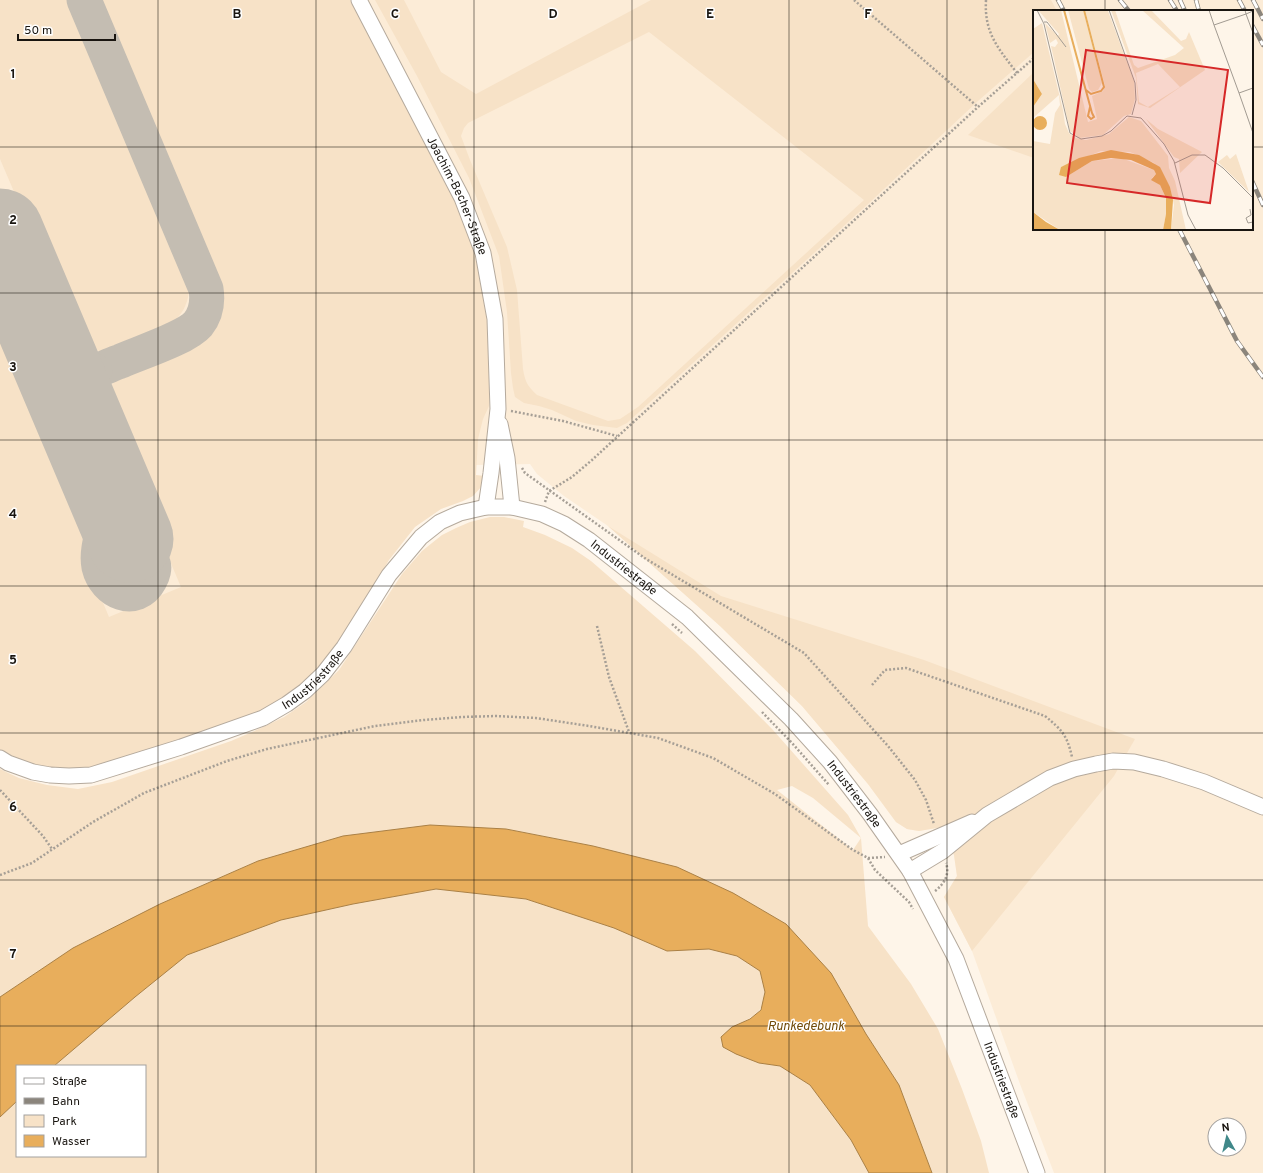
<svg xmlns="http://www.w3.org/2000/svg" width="1263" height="1173" viewBox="0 0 1263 1173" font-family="Overpass,sans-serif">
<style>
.built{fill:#fcecd7;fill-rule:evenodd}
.green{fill:#f7e2c7;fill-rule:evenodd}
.water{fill:#e8ae5c;stroke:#aa8045}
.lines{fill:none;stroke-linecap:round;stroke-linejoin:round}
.taxiway{stroke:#c4bdb2;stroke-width:35}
.runway{stroke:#c4bdb2;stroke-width:87}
.minor-casing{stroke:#b5aa9d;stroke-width:17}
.path{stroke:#a69f96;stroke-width:2.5;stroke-dasharray:2 2;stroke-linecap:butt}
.minor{stroke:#fff;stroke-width:15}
.rail-casing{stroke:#8b857c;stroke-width:4.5}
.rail{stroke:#fff;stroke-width:3;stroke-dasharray:9;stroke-linecap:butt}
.grid{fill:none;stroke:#191510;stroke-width:1;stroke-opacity:0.55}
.labels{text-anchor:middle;stroke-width:3;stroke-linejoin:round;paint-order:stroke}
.street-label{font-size:12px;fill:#191510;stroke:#fff}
.water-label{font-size:13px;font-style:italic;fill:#714b09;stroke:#fff}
.inset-river{fill:none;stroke:#e8ae5c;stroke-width:2}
.inset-road{fill:none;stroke:#a29b92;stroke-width:1}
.view{fill:#d62828;fill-opacity:0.15;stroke:#d62828;stroke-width:2}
.inset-edge{fill:none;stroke:#191510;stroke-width:2}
.grid-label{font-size:13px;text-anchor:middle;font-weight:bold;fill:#191510;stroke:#fff;stroke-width:3;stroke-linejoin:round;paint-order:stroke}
</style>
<rect width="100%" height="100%" fill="#fef5e9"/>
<path class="built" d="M 0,0 L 1263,0 L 1263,1173 L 1054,1173 L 1020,1084 L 972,951 L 944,897 L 957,876 L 954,855 L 942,827 L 919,831 L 907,829 L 896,822 L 868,784 L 802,706 L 720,626 L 608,526 L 564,496 L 537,474 L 530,464 L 475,465 L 0,734 ZM 1034,11 L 1252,11 L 1252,229 L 1034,229 ZM 1215,1125 L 1239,1125 L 1239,1149 L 1215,1149 Z"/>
<g class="green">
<path d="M 0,0 L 72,0 L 185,268 C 187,275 190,283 189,290 C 187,320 162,332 138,342 C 115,352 99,357 78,341 L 0,159 Z"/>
<path d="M 96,0 L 350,0 L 441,172 L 460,212 L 472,246 L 482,285 L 487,322 L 489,363 L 489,406 L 483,419 L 478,439 L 476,475 L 485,476 L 482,486 L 473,496 L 463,501 L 441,509 L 415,527 L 389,560 L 359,612 L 328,657 L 312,675 L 298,688 L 258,714 L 104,765 C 66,772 33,770 0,750 L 0,310 L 92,528 L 86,562 L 109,617 L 181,587 L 110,420 C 109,415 107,408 107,402 C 107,394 111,383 118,377 C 124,371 134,367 142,364 C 160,356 181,350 198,338 C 202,335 208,331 211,326 C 223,305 214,281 206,261 Z"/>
<path d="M 375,0 L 404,0 L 441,72 L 476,94 L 651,0 L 1051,0 L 1057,11 L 1034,11 L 1034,52 L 978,101 L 868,204 L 627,423 L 617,428 L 593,425 L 576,421 L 552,410 L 539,406 L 524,403 L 515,397 L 513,388 L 511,373 L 507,312 L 499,256 L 469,178 L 417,76 ZM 649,32 L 864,200 L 638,407 L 620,419 L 608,421 L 537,395 C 527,386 525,381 523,369 L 517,290 L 507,247 L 470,160 L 461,136 L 464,128 L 468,123 Z"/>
<path d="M 1034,72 L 1034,158 L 968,135 Z"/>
<path d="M 490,517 L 504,517 L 524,521 L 523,527 L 545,535 L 572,548 L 591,561 L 695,651 L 773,730 L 848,815 L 861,838 L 868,926 L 911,984 L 938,1029 L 962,1089 L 981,1141 L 989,1173 L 932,1173 L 899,1085 L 866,1034 L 677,867 L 593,846 L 506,829 L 258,861 L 160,904 L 73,948 L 0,997 L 0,769 L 19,778 L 47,785 L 78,789 L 112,782 L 231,741 L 261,728 L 284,717 L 306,702 L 339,670 L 402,574 L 422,551 L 442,535 L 456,528 L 470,522 ZM 792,786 L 813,798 L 861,838 L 853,850 L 777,790 Z"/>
<path d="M 608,526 L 721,596 L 924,660 L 1135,739 L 1114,776 L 972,951 L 944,897 L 957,876 L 954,855 L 942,827 L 919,831 L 907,829 L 896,822 L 868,784 L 802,706 L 720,626 Z"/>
<path d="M 436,889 L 526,899 L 614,928 L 667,951 L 709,949 L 737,956 L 760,971 C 762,977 766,986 765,993 C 765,1014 748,1019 732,1027 L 759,1063 L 780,1066 L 810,1085 L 851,1140 L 869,1173 L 0,1173 L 0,1117 L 17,1101 L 17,1156 L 145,1156 L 145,1066 L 54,1066 L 135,997 L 187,955 L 281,920 L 353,904 Z"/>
</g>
<path class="water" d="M 430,825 L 506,829 L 593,846 L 677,867 L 733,893 L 786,924 L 831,973 L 866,1034 L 899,1085 L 932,1173 L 869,1173 L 851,1140 L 810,1085 L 780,1066 L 759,1063 L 736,1054 L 723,1047 L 721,1037 L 732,1027 L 750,1019 L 761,1010 L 765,992 L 760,971 L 737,956 L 709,949 L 667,951 L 614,928 L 526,899 L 436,889 L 353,904 L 281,920 L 187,955 L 135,997 L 54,1066 L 17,1066 L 17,1101 L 0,1117 L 0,997 L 73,948 L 160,904 L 258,861 L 343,836 Z"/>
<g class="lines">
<g class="taxiway">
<path d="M 49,347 C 56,357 64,368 76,370 C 82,372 89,372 95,371 C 103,369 112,364 121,361 C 139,353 186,338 198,324 C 206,314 208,302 206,289 L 84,0"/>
<path d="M 93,454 L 77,415 C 76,396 81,383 95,371"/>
<path d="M 108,489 C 109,495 109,501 108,507 C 106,527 95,547 99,567 C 105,592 136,606 150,580 C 153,575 155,568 153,563 C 150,552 136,548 130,539"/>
</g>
<path class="runway" d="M 0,232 L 130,539"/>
<defs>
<g id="minor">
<path id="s1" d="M 359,0 L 462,198 L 483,253 L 495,319 L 498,409 L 491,473 L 486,507"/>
<path d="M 500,424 L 507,458 L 512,507"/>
<path id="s2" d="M 0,758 L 8,763 L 33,772 L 50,775 L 69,776 L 91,775 L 181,747 L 263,718 L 287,704 L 305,691 L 323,674 L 344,647 L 389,575 L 421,537 L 440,522 L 460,513 L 486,507 L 512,507 L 542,514 L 564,524 L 589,540 L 687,617 L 791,719 L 830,762 L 870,814 L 910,871 L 956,959 L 1037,1173"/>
<path d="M 899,854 L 972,822"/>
<path d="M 910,871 L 943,851 L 987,815 L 1050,778 L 1074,769 L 1096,764 L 1113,761 L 1134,762 L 1163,769 L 1204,782 L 1263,807"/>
</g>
</defs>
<use href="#minor" class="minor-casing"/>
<g class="path">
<path d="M 854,0 L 978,107"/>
<path d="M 986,0 C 984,33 998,48 1017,73"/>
<path d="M 511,411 L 563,421 L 617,436"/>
<path d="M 522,468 L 525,473 L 646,559 L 804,653 L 888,746 L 915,780 L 926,800 L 934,824"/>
<path d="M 545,502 L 549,491 L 572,477 L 592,460 L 978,107 L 1034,58"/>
<path d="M 672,624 L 682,633"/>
<path d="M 597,626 L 609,677 L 629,732"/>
<path d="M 872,685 L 885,670 L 906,668 L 1045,716 C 1062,730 1067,735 1072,757"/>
<path d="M 762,712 L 792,743 L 829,785"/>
<path d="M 0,790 L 43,836 L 52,849"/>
<path d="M 868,858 L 885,857"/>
<path d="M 0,875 L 32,863 L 93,822 L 144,793 L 227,761 L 267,749 L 375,726 L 424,720 L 462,717 L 496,716 L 536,718 L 589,726 L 658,738 L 713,758 L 775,794 L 853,850 L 868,858 L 875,870 L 909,902 L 913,909"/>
<path d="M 935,891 C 944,884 950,875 946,863"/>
</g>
<use href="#minor" class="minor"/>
<defs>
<g id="rail">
<path d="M 1058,0 L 1064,11"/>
<path d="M 1120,0 L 1129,11"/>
<path d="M 1170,0 L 1177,11"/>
<path d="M 1180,0 L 1185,11"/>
<path d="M 1196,0 L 1199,11"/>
<path d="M 1239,0 L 1245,11"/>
<path d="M 1253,0 L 1263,19"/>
<path d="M 1252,25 L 1263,45"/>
<path d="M 1252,181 L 1263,205"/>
<path d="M 1179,229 L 1237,341 L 1263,377"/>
</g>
</defs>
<use href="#rail" class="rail-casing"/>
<use href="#rail" class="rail"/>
</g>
<path class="grid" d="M 158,0 L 158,1173M 316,0 L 316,1173M 474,0 L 474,1173M 632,0 L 632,1173M 789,0 L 789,1173M 947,0 L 947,1173M 1105,0 L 1105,11M 0,147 L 1034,147M 1252,147 L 1263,147M 1105,229 L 1105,1173M 0,293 L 1263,293M 0,440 L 1263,440M 0,586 L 1263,586M 0,733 L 1263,733M 0,880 L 1263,880M 0,1026 L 1263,1026"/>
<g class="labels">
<g class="street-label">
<text dy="4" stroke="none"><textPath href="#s1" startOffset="219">Joachim-Becher-Straße</textPath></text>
<text dy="4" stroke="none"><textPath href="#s2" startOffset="747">Industriestraße</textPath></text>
<text dy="4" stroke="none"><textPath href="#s2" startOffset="339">Industriestraße</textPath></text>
<text dy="4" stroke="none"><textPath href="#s2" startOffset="1071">Industriestraße</textPath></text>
<text dy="4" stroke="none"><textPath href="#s2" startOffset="1395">Industriestraße</textPath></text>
</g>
<g class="water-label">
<text x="806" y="1030">Runkedebunk</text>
</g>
</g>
<g transform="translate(1033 10)">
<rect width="220" height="220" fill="#fef5e9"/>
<path d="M 5,0 L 28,0 L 55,112 L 64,109 L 59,86 L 70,81 L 72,76 L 52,0 L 75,1 L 101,71 L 102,89 L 98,104 L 91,106 L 70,125 L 46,128 L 37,121 L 18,36 L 22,37 L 25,33 L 23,29 L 17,33 L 12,13 L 25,26 L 26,24 ZM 35,0 L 50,0 L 69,73 L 65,80 L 59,82 L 56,79 ZM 78,0 L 82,0 L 101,55 L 105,58 L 142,45 L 151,38 L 109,0 L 118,0 L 148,31 L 153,29 L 156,22 L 172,60 L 117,98 L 105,94 L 103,68 ZM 125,54 L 147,77 L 115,97 L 106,92 L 103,63 ZM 9,13 L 30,100 L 32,114 L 36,123 L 43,128 L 53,130 L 76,124 L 96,107 L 108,111 L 135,146 L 136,158 L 142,171 L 153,220 L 138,220 L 141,195 L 137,177 L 121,153 L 97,142 L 68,141 L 28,157 L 33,167 L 59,151 L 88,148 L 121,160 L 123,164 L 119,168 L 127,175 L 133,188 L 133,204 L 130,220 L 27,220 L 0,202 L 0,131 L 17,134 L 22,103 L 27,95 L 26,85 L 0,108 L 0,97 L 9,84 L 0,69 L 0,19 ZM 113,109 L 125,119 L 169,142 L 147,163 L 146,149 L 141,147 ZM 203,144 L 216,182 L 185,152 L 194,145 L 197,149 Z" fill="#f7e2c7" fill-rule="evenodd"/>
<path d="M 0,69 L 9,84 L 0,97 ZM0 113a7 7 0 1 1 14 0a7 7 0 1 1-14 0ZM 78,140 L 106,145 L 127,157 L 137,177 L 140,190 L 138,220 L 130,220 L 133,204 L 133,188 L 127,175 L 118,170 L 123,164 L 121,160 L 98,150 L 78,148 L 59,151 L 33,167 L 26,165 L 28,157 L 46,148 ZM 0,202 L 13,212 L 27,220 L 0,220 Z" fill="#e8ae5c"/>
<path class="inset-river" d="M 31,0 L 59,103M 51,0 L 71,77 L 68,81 L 58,84 L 53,80M 57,97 L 55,106 L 58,109 L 61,107 L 59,103"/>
<path class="inset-road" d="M 4,0 L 11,14 L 37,123 L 48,129 L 69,126 L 78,121 L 94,106 L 108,108 L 131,134 L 141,151 L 155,205 L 163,220M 76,0 L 102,73 L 103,90 L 99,105M 176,0 L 181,15 L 213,4 L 212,0M 220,1 L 213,4 L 220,23M 11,12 L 14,12 L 33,37M 181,15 L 206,83M 220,78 L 206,83 L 220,123M 142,153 L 159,145 L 172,145 L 190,158 L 220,188M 217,199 L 218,205 L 213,208 L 215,213 L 220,212"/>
<path class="view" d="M 53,40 L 195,60 L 177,193 L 34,173 Z"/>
<rect width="220" height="220" class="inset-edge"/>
</g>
<g class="grid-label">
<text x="237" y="18">B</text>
<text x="395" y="18">C</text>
<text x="553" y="18">D</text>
<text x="710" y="18">E</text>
<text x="868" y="18">F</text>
<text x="13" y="78">1</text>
<text x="13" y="224">2</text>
<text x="13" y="371">3</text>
<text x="13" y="518">4</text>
<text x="13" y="664">5</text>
<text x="13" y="811">6</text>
<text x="13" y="958">7</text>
</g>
<rect x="16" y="1065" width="130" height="92" fill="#ffffff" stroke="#a3a19f"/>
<rect x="24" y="1078" width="20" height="6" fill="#ffffff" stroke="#a3a19f"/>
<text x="52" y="1085" font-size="12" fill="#191510">Straße</text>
<rect x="24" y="1098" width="20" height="6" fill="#8b857c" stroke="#a3a19f"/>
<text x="52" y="1105" font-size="12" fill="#191510">Bahn</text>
<rect x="24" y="1115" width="20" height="12" fill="#f7e2c7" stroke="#a3a19f"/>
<text x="52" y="1125" font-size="12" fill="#191510">Park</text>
<rect x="24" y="1135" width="20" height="12" fill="#e8ae5c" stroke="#a3a19f"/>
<text x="52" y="1145" font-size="12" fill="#191510">Wasser</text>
<g transform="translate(1227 1137) rotate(352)"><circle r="19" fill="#ffffff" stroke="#a3a19f"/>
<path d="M0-3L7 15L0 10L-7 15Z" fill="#408889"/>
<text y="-6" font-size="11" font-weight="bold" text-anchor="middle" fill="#191510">N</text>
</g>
<path d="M18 34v6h97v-6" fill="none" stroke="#191510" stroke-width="2"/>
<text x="24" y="34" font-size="12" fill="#191510" stroke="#ffffff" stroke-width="3" paint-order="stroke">50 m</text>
</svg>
